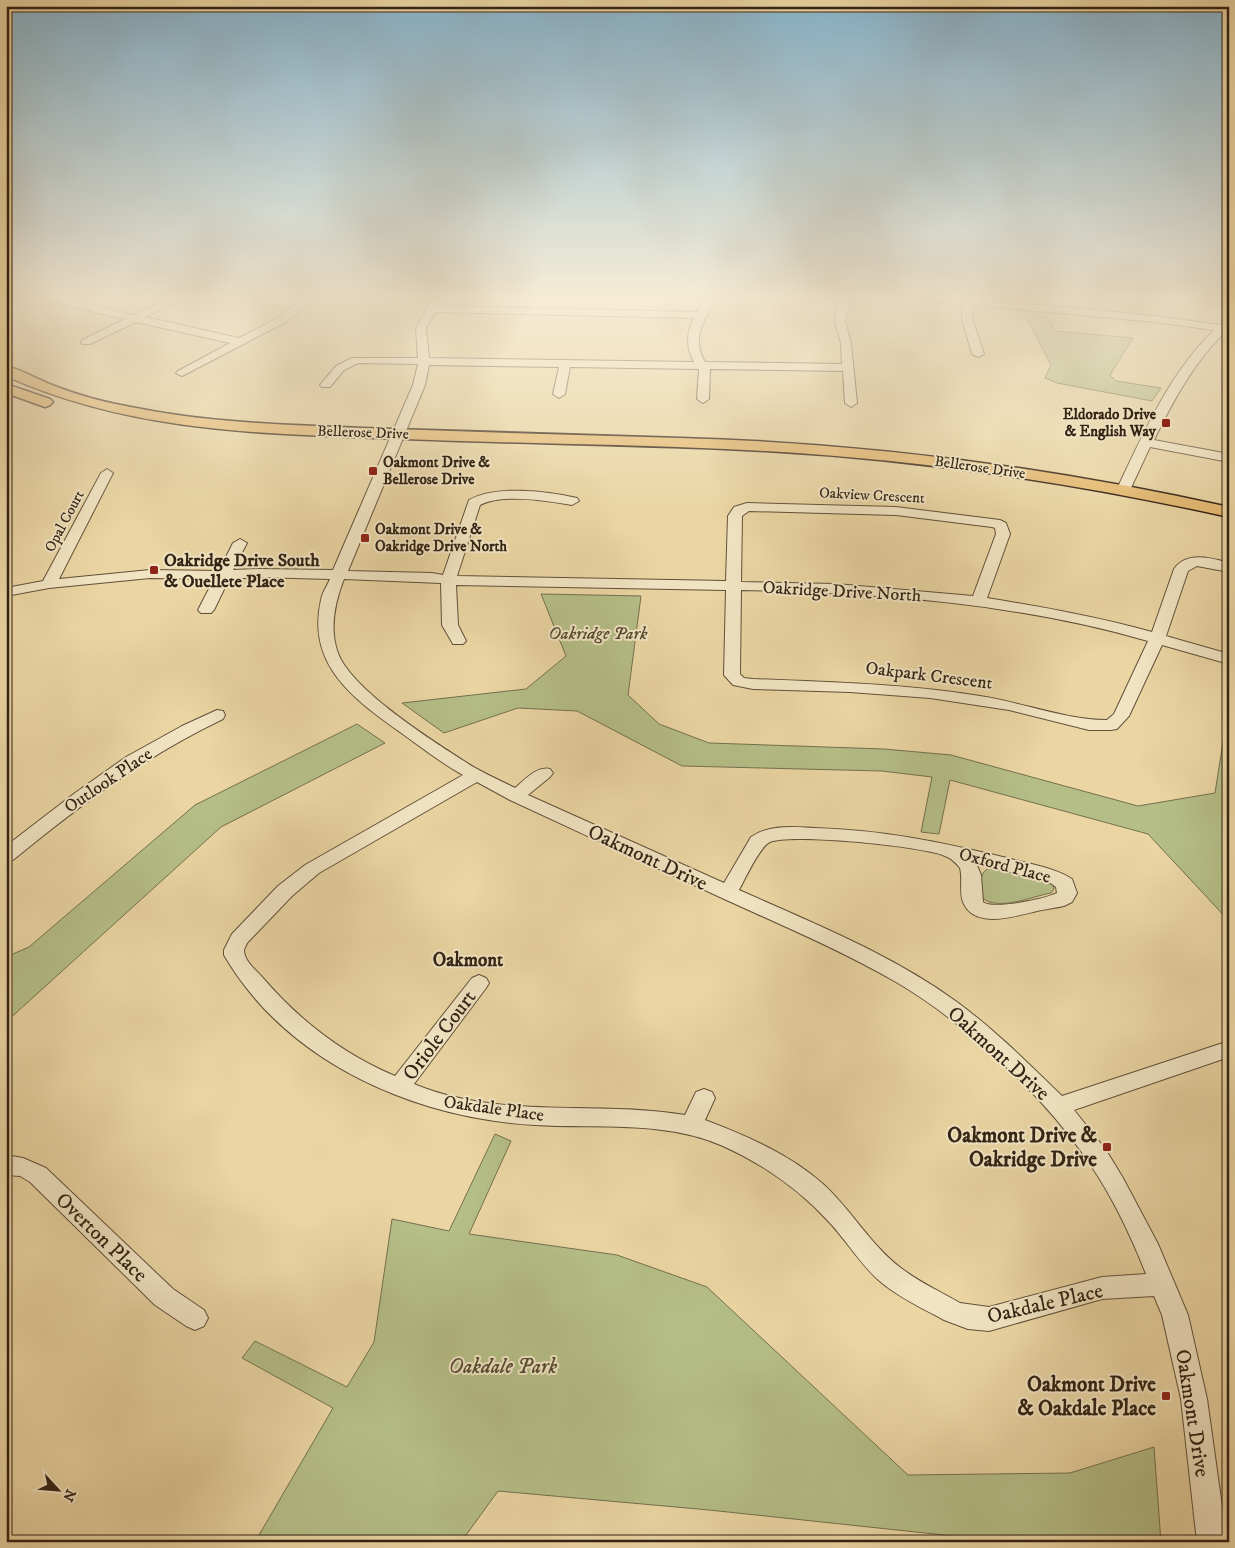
<svg xmlns="http://www.w3.org/2000/svg" width="1235" height="1548" viewBox="0 0 1235 1548" font-family="'IM FELL DW Pica',serif">
<style>
.green{fill:#b5be87;stroke:#74704e}
.lines{fill:none;stroke-linecap:round;stroke-linejoin:round}
.minor-casing{stroke:#615038;stroke-width:2}
.major-casing{stroke:#332315;stroke-width:3}
.minor{fill:#f1e4c3;fill-rule:evenodd}
.major{fill:#e5ba72;fill-rule:evenodd}
.poi-dot{fill:#8f2418;stroke:#f1e4c3;stroke-width:2}
.labels{text-anchor:middle;stroke-width:4;stroke-linejoin:round;paint-order:stroke}
.far-poi-label{font-size:15px;font-weight:bold;fill:#332315;stroke:#f1e4c3;text-anchor:start}
.far-street-label{font-size:15px;fill:#332315;stroke:#f1e4c3}
.poi-label{font-size:18px;font-weight:bold;fill:#332315;stroke:#f1e4c3;text-anchor:start}
.street-label{font-size:18px;fill:#332315;stroke:#f1e4c3}
.park-label{font-size:18px;font-style:italic;fill:#544a32;stroke:#f1e4c3}
.neighbourhood-label{font-size:19px;font-weight:bold;fill:#332315;stroke:#f1e4c3}
.near-street-label{font-size:21px;fill:#332315;stroke:#f1e4c3}
.near-poi-label{font-size:21px;font-weight:bold;fill:#332315;stroke:#f1e4c3;text-anchor:end}
.near-park-label{font-size:21px;font-style:italic;fill:#544a32;stroke:#f1e4c3}
</style>
<rect width="100%" height="100%" fill="#ead5a3"/>
<filter id="stains"><feTurbulence type="fractalNoise" baseFrequency=".004" numOctaves="4"/><feColorMatrix values="0 0 0 0 .2 0 0 0 0 .09 0 0 0 0 .02 0 0 0 .5 -.17"/></filter>
<radialGradient id="worn" r=".72"><stop offset=".6" stop-color="#630" stop-opacity="0"/><stop offset="1" stop-color="#630" stop-opacity=".3"/></radialGradient>
<g class="green">
<path d="M 1157,296 L 1229,296 L 1229,307 L 1166,296 Z"/>
<path d="M 1023,311 L 1045,313 L 1055,331 L 1133,338 L 1110,375 L 1116,381 L 1161,388 L 1152,401 L 1057,383 L 1045,378 L 1051,365 Z"/>
<path d="M 541,594 L 641,596 L 628,695 L 659,724 L 709,743 L 884,749 L 951,755 L 1138,806 L 1215,793 L 1227,717 L 1229,717 L 1229,921 L 1148,834 L 950,780 L 939,834 L 921,832 L 932,777 L 882,771 L 682,766 L 577,711 L 518,708 L 444,733 L 402,703 L 526,689 L 566,656 Z"/>
<path d="M 357,724 L 385,743 L 221,827 L 6,1022 L 6,957 L 29,947 L 195,805 Z"/>
<path d="M 995,866 L 1044,879 L 1053,884 L 1054,889 L 1051,893 L 1046,894 C 1029,898 993,912 981,896 C 982,880 977,871 995,866 Z"/>
<path d="M 495,1134 L 511,1141 L 469,1234 L 617,1255 L 707,1287 L 908,1475 L 1070,1473 L 1154,1447 L 1161,1542 L 1010,1542 L 709,1510 L 498,1491 L 461,1542 L 255,1542 L 333,1408 L 242,1358 L 255,1341 L 347,1387 L 374,1342 L 392,1219 L 449,1231 Z"/>
</g>
<g class="lines">
<defs>
<g id="minor">
<path d="M 42,296 L 56,296 L 134,315 L 174,296 L 186,296 L 185,298 L 145,317 L 239,338 L 278,318 L 306,296 L 317,296 L 286,322 L 182,376 L 176,373 L 178,371 L 230,343 L 136,322 L 90,344 L 82,344 L 81,342 L 82,340 L 125,319 L 64,305 Z"/>
<path d="M 434,296 L 444,296 L 439,306 L 697,312 L 708,296 L 718,296 C 706,317 690,337 705,362 L 842,364 L 841,343 L 835,321 L 836,312 L 842,296 L 852,296 L 845,321 L 851,343 L 857,403 L 851,407 L 845,403 L 843,371 L 710,369 L 709,399 L 703,403 L 697,399 L 699,369 L 570,367 L 565,394 L 559,398 L 553,394 L 559,367 L 429,365 L 425,385 L 348,571 L 432,573 L 443,575 L 469,500 C 496,485 547,491 577,498 L 579,501 L 572,505 C 547,501 503,493 480,505 L 457,576 L 726,581 L 728,516 L 734,507 L 747,503 L 896,507 L 1000,520 L 1006,523 L 1010,534 L 987,598 C 1043,607 1098,617 1152,632 L 1174,569 C 1187,551 1211,558 1229,563 L 1229,572 L 1197,566 L 1188,571 L 1166,636 L 1229,654 L 1229,664 L 1162,645 L 1129,716 L 1117,729 L 1111,730 L 1089,730 L 1009,710 L 930,698 L 850,692 L 753,689 L 733,685 L 724,675 L 726,590 L 456,585 L 458,625 L 466,641 L 463,644 L 453,644 L 442,625 L 441,583 L 344,579 C 335,602 329,629 338,653 C 351,689 431,740 464,761 C 480,772 498,779 515,788 C 525,780 536,766 550,769 L 553,773 L 550,777 L 528,795 L 724,883 L 751,837 C 770,824 793,827 815,828 C 883,830 940,842 1007,858 C 1028,864 1053,867 1072,879 L 1077,893 L 1072,902 L 1064,906 C 1055,908 1046,909 1037,911 C 1016,916 974,930 963,902 C 959,892 963,879 960,868 C 956,863 951,858 945,856 C 923,846 789,833 770,842 C 760,846 745,879 739,890 C 813,923 891,954 957,1002 C 995,1030 1028,1063 1062,1096 L 1229,1041 L 1229,1057 L 1074,1110 L 1106,1150 L 1123,1178 L 1158,1244 L 1188,1315 L 1207,1399 L 1227,1542 L 1197,1542 L 1181,1399 L 1162,1315 L 1154,1296 L 1102,1299 L 989,1331 L 968,1329 L 944,1320 C 924,1309 900,1298 882,1283 C 861,1266 848,1242 829,1222 C 800,1190 763,1164 723,1146 C 664,1120 598,1129 535,1125 C 414,1118 287,1063 224,955 L 224,950 L 232,934 L 278,886 L 305,865 L 463,775 C 441,763 421,747 400,732 C 354,699 306,665 321,600 C 322,593 327,586 330,579 L 258,577 L 229,579 L 214,610 L 211,613 L 201,613 L 198,610 L 214,579 L 150,578 L 49,588 L 6,596 L 6,588 L 43,581 L 101,473 L 107,469 L 113,473 L 59,579 L 150,570 L 219,571 L 233,543 L 240,539 L 247,543 L 233,570 L 258,569 L 333,570 L 413,385 L 418,364 L 358,363 L 344,370 L 330,387 L 322,387 L 320,385 L 336,366 L 352,358 L 418,358 L 416,328 ZM 435,312 L 694,318 C 686,333 686,347 694,362 L 429,358 L 426,328 ZM 749,511 L 896,515 L 992,527 L 995,528 L 996,534 L 973,596 L 836,584 L 741,582 L 742,516 ZM 741,590 C 879,593 1016,603 1148,641 L 1114,714 L 1107,720 C 1066,720 1021,702 980,696 C 905,684 829,682 753,679 L 744,678 L 740,674 ZM 477,782 L 510,800 C 581,833 652,866 722,898 C 781,925 840,950 896,982 C 966,1023 1045,1097 1090,1164 C 1113,1198 1131,1236 1146,1274 L 1102,1277 L 989,1307 L 960,1303 C 941,1292 919,1282 901,1268 C 871,1246 851,1209 823,1184 C 789,1154 747,1136 705,1120 L 715,1098 L 712,1092 L 704,1089 L 696,1092 L 685,1115 C 596,1100 500,1120 414,1084 L 486,988 L 489,983 L 486,978 L 479,975 L 472,978 L 395,1076 C 343,1054 300,1021 263,978 C 256,970 244,961 244,950 L 247,943 L 292,896 L 319,873 ZM 976,863 L 1049,882 L 1056,887 L 1057,893 C 1045,899 993,910 983,902 L 981,875 Z"/>
<path d="M 910,296 L 944,296 L 1155,316 L 1220,325 L 1229,320 L 1229,332 L 1225,332 C 1194,362 1173,401 1154,440 L 1229,454 L 1229,462 L 1150,447 L 1129,492 L 1119,492 L 1117,489 C 1143,434 1169,374 1214,330 L 1155,322 L 973,305 L 972,319 L 984,354 L 978,357 L 972,354 L 962,319 L 963,304 L 915,299 Z"/>
<path d="M 217,710 L 223,711 L 225,715 L 223,719 C 145,756 79,806 13,860 L 6,862 L 6,846 L 75,793 L 126,757 L 182,726 Z"/>
<path d="M 6,1155 L 23,1158 L 46,1168 L 173,1289 L 204,1310 L 208,1318 L 204,1326 L 195,1330 L 186,1326 L 155,1305 L 30,1182 L 20,1176 L 6,1175 Z"/>
</g>
<g id="major">
<path d="M 6,366 C 22,370 37,379 52,385 C 79,396 107,403 136,408 C 211,423 288,425 364,428 C 470,432 576,435 681,438 C 866,443 1048,467 1229,507 L 1229,517 C 1063,480 895,456 725,449 C 609,444 493,443 377,438 C 248,433 126,430 6,376 Z"/>
<path d="M 6,384 L 50,399 L 53,402 L 50,405 L 45,407 L 6,393 Z"/>
</g>
</defs>
<use href="#minor" class="minor-casing"/>
<use href="#major" class="major-casing"/>
<use href="#minor" class="minor"/>
<use href="#major" class="major"/>
</g>
<linearGradient id="sky" x2="0" y2="1"><stop stop-color="#88b6d0"/><stop offset="0.58" stop-color="#f6ecd6"/><stop offset="1" stop-color="#f6ecd6" stop-opacity="0"/></linearGradient>
<rect width="1235" height="512" fill="url(#sky)"/>
<g class="poi-dot">
<rect x="1161" y="418" width="10" height="10" rx="2.5"/>
<rect x="368" y="466" width="10" height="10" rx="2.5"/>
<rect x="360" y="533" width="10" height="10" rx="2.5"/>
<rect x="149" y="565" width="10" height="10" rx="2.5"/>
<rect x="1102" y="1142" width="10" height="10" rx="2.5"/>
<rect x="1161" y="1391" width="10" height="10" rx="2.5"/>
</g>
<g class="labels">
<g class="far-poi-label">
<text x="1156" y="419" text-anchor="end">Eldorado Drive<tspan x="1156" dy="17">&amp; English Way</tspan></text>
<text x="383" y="467">Oakmont Drive &amp;<tspan x="383" dy="17">Bellerose Drive</tspan></text>
<text x="375" y="534">Oakmont Drive &amp;<tspan x="375" dy="17">Oakridge Drive North</tspan></text>
</g>
<g class="far-street-label">
<text transform="translate(363 432) rotate(2)" y="5">Bellerose Drive</text>
<text transform="translate(980 467) rotate(8)" y="5">Bellerose Drive</text>
<text transform="translate(872 495) rotate(3)" y="5">Oakview Crescent</text>
<text transform="translate(64 521) rotate(-62)" y="5">Opal Court</text>
</g>
<g class="poi-label">
<text x="164" y="566">Oakridge Drive South<tspan x="164" dy="21">&amp; Ouellete Place</tspan></text>
</g>
<g class="street-label">
<text transform="translate(842 591) rotate(3)" y="6">Oakridge Drive North</text>
<text transform="translate(929 675) rotate(7)" y="6">Oakpark Crescent</text>
<text transform="translate(108 780) rotate(-34)" y="6">Outlook Place</text>
<text transform="translate(1005 865) rotate(15)" y="6">Oxford Place</text>
<text transform="translate(494 1108) rotate(8)" y="6">Oakdale Place</text>
</g>
<g class="park-label">
<text x="598" y="639">Oakridge Park</text>
</g>
<g class="neighbourhood-label">
<text x="468" y="966">Oakmont</text>
</g>
<g class="near-street-label">
<text transform="translate(648 857) rotate(25)" y="7">Oakmont Drive</text>
<text transform="translate(439 1035) rotate(-53)" y="7">Oriole Court</text>
<text transform="translate(999 1053) rotate(42)" y="7">Oakmont Drive</text>
<text transform="translate(102 1237) rotate(44)" y="7">Overton Place</text>
<text transform="translate(1045 1303) rotate(-13)" y="7">Oakdale Place</text>
<text transform="translate(1193 1413) rotate(81)" y="7">Oakmont Drive</text>
</g>
<g class="near-poi-label">
<text x="1097" y="1142">Oakmont Drive &amp;<tspan x="1097" dy="24">Oakridge Drive</tspan></text>
<text x="1156" y="1391">Oakmont Drive<tspan x="1156" dy="24">&amp; Oakdale Place</tspan></text>
</g>
<g class="near-park-label">
<text x="503" y="1373">Oakdale Park</text>
</g>
</g>
<rect width="1235" height="1548" fill="none" stroke="#ead5a3" stroke-width="25"/>
<rect x="8" y="8" width="1220" height="1533" fill="none" stroke="#332315" stroke-width="2.5"/>
<rect x="12" y="12" width="1210" height="1523" fill="none" stroke="#332315"/>
<g transform="translate(58 1490) rotate(116)" stroke="#f1e4c3" stroke-width="4" paint-order="stroke">
<path d="M0-4L9 19L0 12L-9 19Z" fill="#332315"/>
<text y="-8" font-size="14" font-weight="bold" text-anchor="middle" fill="#332315">N</text>
</g>
<rect width="100%" height="100%" filter="url(#stains)"/>
<rect width="100%" height="100%" fill="url(#worn)"/>
</svg>
